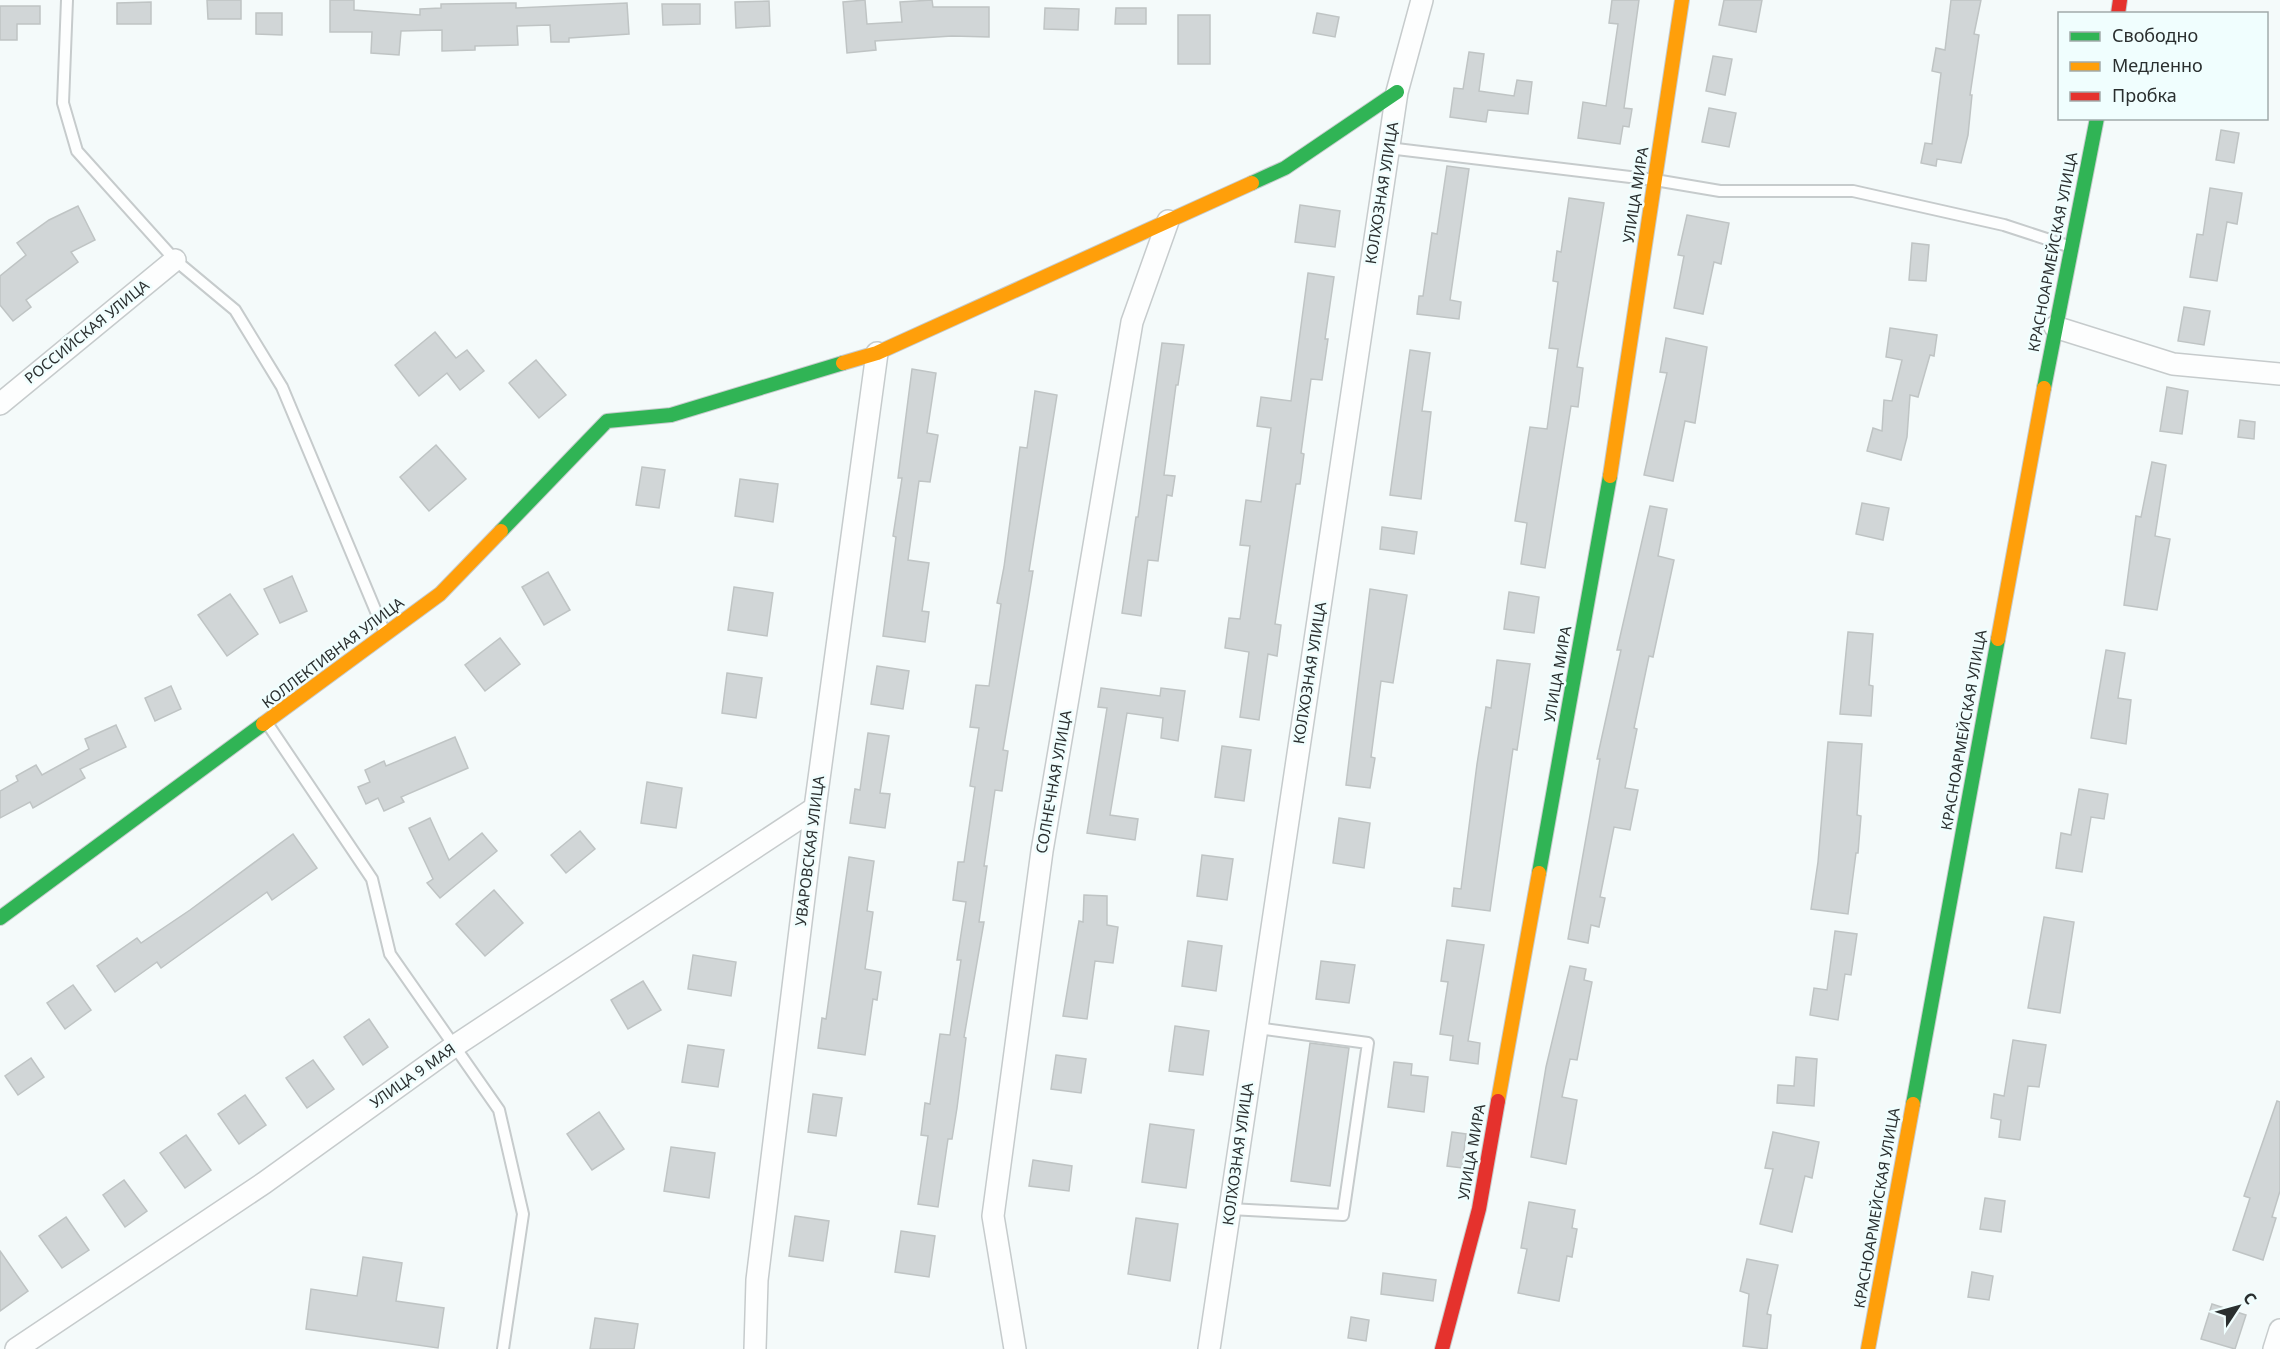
<svg xmlns="http://www.w3.org/2000/svg" width="2280" height="1349" viewBox="0 0 2280 1349" font-family="'Noto Sans',sans-serif">
<style>
.building{fill:#d1d6d7;stroke:#bfc4c4;stroke-width:1.5}
.lines{fill:none;stroke-linecap:round;stroke-linejoin:round}
.lane-casing{stroke:#c6cbcc;stroke-width:14}
.street-casing{stroke:#c6cbcc;stroke-width:24}
.fast-casing{stroke:#c6cbcc;stroke-width:16}
.slow-casing{stroke:#c6cbcc;stroke-width:16}
.jam-casing{stroke:#c6cbcc;stroke-width:16}
.lane{stroke:#fdfefe;stroke-width:10}
.street{stroke:#fdfefe;stroke-width:21}
.fast{stroke:#30b455;stroke-width:14}
.slow{stroke:#ff9f0a;stroke-width:14}
.jam{stroke:#e5322d;stroke-width:14}
.labels{text-anchor:middle;stroke-width:5;stroke-linejoin:round;paint-order:stroke}
.street-label{font-size:15px;fill:#2a2f2f;stroke:#f0fefe}
</style>
<rect width="100%" height="100%" fill="#f4fafa"/>
<g class="building">
<path d="M 207,0 L 241,0 L 241,19 L 208,19 Z"/>
<path d="M 330,0 L 354,0 L 354,10 L 420,15 L 420,9 L 441,8 L 441,4 L 516,3 L 516,8 L 627,3 L 629,34 L 569,38 L 569,42 L 551,42 L 550,25 L 517,26 L 518,45 L 475,46 L 475,50 L 442,51 L 442,30 L 401,31 L 399,55 L 371,53 L 372,32 L 330,32 Z"/>
<path d="M 865,0 L 867,24 L 902,22 L 900,2 L 932,0 L 933,7 L 989,7 L 989,37 L 952,36 L 875,41 L 876,50 L 847,53 L 843,2 Z"/>
<path d="M 1612,0 L 1639,0 L 1624,108 L 1632,109 L 1629,127 L 1623,126 L 1620,144 L 1578,138 L 1583,102 L 1606,106 L 1618,24 L 1609,23 Z"/>
<path d="M 1724,0 L 1762,0 L 1756,32 L 1719,25 Z"/>
<path d="M 1951,0 L 1981,0 L 1974,34 L 1979,35 L 1970,95 L 1972,95 L 1968,135 L 1961,163 L 1937,159 L 1936,166 L 1921,163 L 1925,143 L 1932,144 L 1941,73 L 1932,71 L 1936,48 L 1945,50 Z"/>
<path d="M 769,1 L 770,26 L 736,28 L 735,2 Z"/>
<path d="M 151,2 L 151,24 L 117,24 L 117,3 Z"/>
<path d="M 662,4 L 700,4 L 700,24 L 663,25 Z"/>
<path d="M 0,6 L 40,6 L 40,24 L 17,24 L 17,40 L 0,40 Z"/>
<path d="M 1045,8 L 1079,9 L 1078,30 L 1044,29 Z"/>
<path d="M 1116,8 L 1146,8 L 1146,24 L 1115,24 Z"/>
<path d="M 256,13 L 282,13 L 282,35 L 256,34 Z"/>
<path d="M 1317,13 L 1339,17 L 1335,37 L 1313,33 Z"/>
<rect x="1178" y="15" width="32" height="49"/>
<path d="M 1469,52 L 1484,54 L 1479,91 L 1514,96 L 1517,80 L 1532,82 L 1528,114 L 1488,110 L 1486,122 L 1450,117 L 1454,88 L 1463,89 Z"/>
<path d="M 1713,56 L 1732,59 L 1725,95 L 1706,91 Z"/>
<path d="M 1709,108 L 1736,113 L 1729,147 L 1702,142 Z"/>
<path d="M 2221,130 L 2239,133 L 2234,163 L 2216,160 Z"/>
<path d="M 1447,166 L 1469,169 L 1450,300 L 1461,302 L 1459,319 L 1417,314 L 1419,296 L 1423,296 L 1432,233 L 1437,234 Z"/>
<path d="M 2210,188 L 2242,193 L 2237,224 L 2227,222 L 2217,281 L 2190,277 L 2197,234 L 2203,235 Z"/>
<path d="M 1569,198 L 1604,203 L 1577,367 L 1583,368 L 1578,407 L 1571,406 L 1545,568 L 1521,564 L 1527,523 L 1515,521 L 1530,427 L 1547,429 L 1558,349 L 1549,348 L 1558,282 L 1553,281 L 1557,251 L 1561,252 Z"/>
<path d="M 1300,205 L 1340,211 L 1335,247 L 1295,242 Z"/>
<path d="M 78,206 L 95,240 L 71,252 L 78,262 L 26,300 L 31,307 L 13,321 L 0,305 L 0,276 L 26,255 L 17,243 L 49,220 Z"/>
<path d="M 1687,215 L 1729,223 L 1721,264 L 1714,262 L 1703,314 L 1674,308 L 1684,256 L 1678,255 Z"/>
<path d="M 1912,243 L 1929,245 L 1926,281 L 1909,280 Z"/>
<path d="M 1308,273 L 1334,277 L 1325,339 L 1328,339 L 1322,380 L 1311,379 L 1301,453 L 1304,454 L 1300,484 L 1296,484 L 1275,624 L 1281,625 L 1277,656 L 1268,654 L 1259,720 L 1240,717 L 1249,652 L 1225,648 L 1229,618 L 1240,619 L 1250,546 L 1240,545 L 1246,500 L 1261,502 L 1271,428 L 1257,426 L 1261,397 L 1291,401 Z"/>
<path d="M 2184,307 L 2210,311 L 2204,345 L 2178,341 Z"/>
<path d="M 1890,328 L 1937,335 L 1934,356 L 1930,355 L 1918,397 L 1910,395 L 1907,437 L 1901,460 L 1867,451 L 1873,428 L 1882,431 L 1884,400 L 1892,401 L 1902,360 L 1886,357 Z"/>
<path d="M 435,332 L 456,358 L 467,350 L 484,371 L 460,390 L 447,373 L 419,396 L 395,365 Z"/>
<path d="M 1666,338 L 1707,347 L 1695,423 L 1685,421 L 1673,481 L 1644,475 L 1667,373 L 1660,372 Z"/>
<path d="M 1162,343 L 1184,345 L 1178,385 L 1176,385 L 1164,475 L 1175,476 L 1172,496 L 1167,495 L 1158,561 L 1148,560 L 1141,616 L 1122,613 L 1136,517 L 1138,517 Z"/>
<path d="M 1410,350 L 1430,353 L 1422,411 L 1431,412 L 1421,499 L 1390,495 Z"/>
<path d="M 536,360 L 566,395 L 539,418 L 509,383 Z"/>
<path d="M 912,369 L 936,373 L 927,433 L 938,435 L 930,482 L 919,481 L 908,560 L 929,563 L 922,611 L 929,612 L 925,642 L 883,636 L 896,537 L 893,536 L 902,478 L 898,478 Z"/>
<path d="M 2167,387 L 2188,391 L 2182,434 L 2160,431 Z"/>
<path d="M 1035,391 L 1057,395 L 1029,571 L 1033,571 L 1027,608 L 1003,750 L 1008,751 L 1002,791 L 995,790 L 984,866 L 987,866 L 979,922 L 984,922 L 964,1037 L 966,1038 L 957,1108 L 952,1139 L 948,1139 L 938,1207 L 918,1204 L 928,1136 L 921,1135 L 925,1103 L 930,1104 L 940,1034 L 950,1035 L 961,960 L 957,960 L 966,902 L 953,900 L 958,862 L 964,862 L 975,787 L 970,786 L 979,728 L 970,727 L 976,685 L 989,686 L 1001,604 L 997,603 L 1004,567 L 1020,447 L 1027,448 Z"/>
<path d="M 2240,420 L 2255,422 L 2254,439 L 2238,437 Z"/>
<path d="M 436,445 L 466,479 L 429,511 L 400,477 Z"/>
<path d="M 2152,462 L 2166,465 L 2155,536 L 2170,539 L 2157,610 L 2124,605 L 2136,516 L 2141,517 Z"/>
<path d="M 642,467 L 665,470 L 659,508 L 636,505 Z"/>
<path d="M 740,479 L 778,484 L 773,522 L 735,516 Z"/>
<path d="M 1862,503 L 1889,508 L 1883,540 L 1856,534 Z"/>
<path d="M 1650,506 L 1667,509 L 1658,556 L 1674,560 L 1653,657 L 1649,656 L 1634,728 L 1637,729 L 1625,788 L 1638,790 L 1630,830 L 1614,827 L 1600,897 L 1605,898 L 1599,927 L 1591,925 L 1588,943 L 1568,939 L 1600,759 L 1597,759 L 1621,650 L 1617,650 Z"/>
<path d="M 1382,527 L 1417,532 L 1414,554 L 1380,549 Z"/>
<path d="M 548,572 L 570,610 L 544,625 L 522,587 Z"/>
<path d="M 292,576 L 307,611 L 280,623 L 264,589 Z"/>
<path d="M 734,587 L 773,593 L 767,636 L 728,630 Z"/>
<path d="M 1370,589 L 1407,595 L 1393,683 L 1381,681 L 1371,757 L 1375,758 L 1370,788 L 1346,785 Z"/>
<path d="M 1509,592 L 1539,597 L 1534,633 L 1504,629 Z"/>
<path d="M 230,594 L 258,634 L 227,656 L 198,615 Z"/>
<path d="M 1848,632 L 1873,634 L 1869,685 L 1873,686 L 1871,716 L 1840,714 Z"/>
<path d="M 500,638 L 520,664 L 485,691 L 465,665 Z"/>
<path d="M 2106,650 L 2125,653 L 2118,698 L 2131,700 L 2126,744 L 2091,738 Z"/>
<path d="M 1497,660 L 1530,664 L 1517,750 L 1513,749 L 1490,911 L 1452,906 L 1454,888 L 1461,889 L 1477,764 L 1486,707 L 1491,708 Z"/>
<path d="M 877,666 L 909,671 L 903,709 L 871,704 Z"/>
<path d="M 727,673 L 762,678 L 756,718 L 722,713 Z"/>
<path d="M 171,686 L 181,709 L 155,721 L 145,698 Z"/>
<path d="M 1101,688 L 1160,696 L 1161,688 L 1185,691 L 1178,741 L 1161,738 L 1163,718 L 1127,713 L 1110,815 L 1138,819 L 1135,840 L 1087,833 L 1107,708 L 1098,707 Z"/>
<path d="M 116,725 L 126,747 L 80,769 L 85,778 L 33,808 L 30,802 L 0,818 L 0,791 L 18,781 L 16,776 L 36,765 L 42,775 L 89,749 L 85,739 Z"/>
<path d="M 868,733 L 889,736 L 880,793 L 890,794 L 885,828 L 850,823 L 855,789 L 860,790 Z"/>
<path d="M 455,737 L 468,768 L 401,797 L 404,802 L 384,811 L 378,798 L 366,804 L 358,787 L 370,782 L 365,770 L 384,761 L 386,766 Z"/>
<path d="M 1828,742 L 1862,744 L 1857,815 L 1861,816 L 1858,853 L 1856,853 L 1848,914 L 1811,909 L 1818,862 Z"/>
<path d="M 1222,746 L 1251,750 L 1244,801 L 1215,797 Z"/>
<path d="M 647,782 L 682,788 L 676,828 L 641,823 Z"/>
<path d="M 2079,789 L 2108,794 L 2104,819 L 2091,817 L 2082,872 L 2056,868 L 2061,833 L 2071,835 Z"/>
<path d="M 430,818 L 449,860 L 482,833 L 497,851 L 440,898 L 427,883 L 433,879 L 409,828 Z"/>
<path d="M 1339,818 L 1370,823 L 1364,868 L 1333,863 Z"/>
<path d="M 580,831 L 595,849 L 566,873 L 551,855 Z"/>
<path d="M 293,834 L 317,868 L 272,900 L 267,892 L 161,968 L 157,962 L 115,992 L 97,966 L 137,938 L 141,943 L 190,910 Z"/>
<path d="M 1202,855 L 1233,859 L 1227,900 L 1197,896 Z"/>
<path d="M 849,857 L 874,861 L 867,911 L 873,912 L 865,969 L 881,972 L 877,1000 L 873,999 L 865,1055 L 818,1048 L 822,1018 L 826,1019 Z"/>
<path d="M 494,890 L 523,923 L 485,956 L 456,924 Z"/>
<path d="M 1084,895 L 1107,896 L 1107,925 L 1118,927 L 1113,963 L 1095,961 L 1087,1019 L 1063,1016 L 1079,921 L 1083,922 Z"/>
<path d="M 2044,917 L 2074,922 L 2060,1013 L 2028,1008 Z"/>
<path d="M 1835,931 L 1857,934 L 1851,975 L 1845,974 L 1838,1020 L 1810,1015 L 1814,988 L 1827,990 Z"/>
<path d="M 1447,940 L 1484,945 L 1468,1041 L 1480,1043 L 1478,1064 L 1450,1060 L 1453,1036 L 1440,1034 L 1448,982 L 1441,981 Z"/>
<path d="M 1188,941 L 1222,946 L 1216,991 L 1182,986 Z"/>
<path d="M 693,955 L 736,962 L 731,996 L 688,989 Z"/>
<path d="M 1321,961 L 1355,965 L 1349,1003 L 1316,999 Z"/>
<path d="M 1570,966 L 1586,969 L 1584,980 L 1592,982 L 1577,1060 L 1570,1059 L 1562,1097 L 1577,1100 L 1566,1164 L 1531,1157 L 1546,1067 Z"/>
<path d="M 643,981 L 661,1010 L 628,1029 L 611,1000 Z"/>
<path d="M 73,985 L 91,1010 L 65,1029 L 47,1003 Z"/>
<path d="M 369,1019 L 388,1047 L 363,1065 L 344,1037 Z"/>
<path d="M 1175,1026 L 1209,1031 L 1203,1075 L 1169,1071 Z"/>
<path d="M 2013,1040 L 2046,1045 L 2039,1087 L 2028,1086 L 2020,1140 L 1999,1137 L 2001,1120 L 1991,1118 L 1994,1094 L 2004,1096 Z"/>
<path d="M 1310,1043 L 1349,1048 L 1330,1186 L 1291,1181 Z"/>
<path d="M 688,1045 L 724,1050 L 718,1087 L 682,1082 Z"/>
<path d="M 1056,1055 L 1086,1059 L 1081,1093 L 1051,1089 Z"/>
<path d="M 1796,1057 L 1817,1059 L 1814,1106 L 1777,1103 L 1778,1085 L 1794,1086 Z"/>
<path d="M 31,1058 L 44,1077 L 18,1095 L 5,1076 Z"/>
<path d="M 313,1060 L 334,1089 L 307,1108 L 286,1078 Z"/>
<path d="M 1394,1062 L 1412,1064 L 1411,1075 L 1428,1077 L 1424,1112 L 1388,1107 Z"/>
<path d="M 813,1094 L 842,1098 L 836,1136 L 808,1132 Z"/>
<path d="M 245,1095 L 266,1125 L 239,1144 L 218,1114 Z"/>
<path d="M 2277,1101 L 2280,1102 L 2280,1191 L 2272,1217 L 2276,1218 L 2263,1260 L 2233,1250 L 2250,1198 L 2244,1196 Z"/>
<path d="M 599,1112 L 624,1149 L 592,1170 L 567,1134 Z"/>
<path d="M 1150,1124 L 1194,1130 L 1186,1188 L 1142,1182 Z"/>
<path d="M 1452,1132 L 1466,1134 L 1462,1168 L 1447,1166 Z"/>
<path d="M 1773,1132 L 1819,1142 L 1812,1178 L 1805,1176 L 1792,1232 L 1760,1224 L 1773,1169 L 1765,1168 Z"/>
<path d="M 186,1135 L 211,1170 L 185,1188 L 160,1153 Z"/>
<path d="M 671,1147 L 715,1153 L 709,1198 L 664,1191 Z"/>
<path d="M 1033,1160 L 1072,1166 L 1069,1191 L 1029,1186 Z"/>
<path d="M 124,1180 L 147,1211 L 125,1227 L 103,1195 Z"/>
<path d="M 1985,1198 L 2005,1201 L 2001,1232 L 1980,1229 Z"/>
<path d="M 1529,1202 L 1575,1210 L 1572,1228 L 1577,1229 L 1572,1257 L 1567,1256 L 1559,1301 L 1518,1293 L 1527,1249 L 1521,1248 Z"/>
<path d="M 795,1216 L 829,1221 L 823,1261 L 789,1256 Z"/>
<path d="M 66,1217 L 89,1250 L 62,1268 L 39,1236 Z"/>
<path d="M 1136,1218 L 1178,1224 L 1170,1281 L 1128,1274 Z"/>
<path d="M 901,1231 L 935,1236 L 929,1277 L 895,1272 Z"/>
<path d="M 0,1251 L 28,1291 L 0,1311 Z"/>
<path d="M 363,1257 L 402,1263 L 396,1301 L 444,1308 L 438,1348 L 306,1329 L 311,1289 L 357,1296 Z"/>
<path d="M 1747,1259 L 1778,1265 L 1767,1314 L 1771,1315 L 1767,1349 L 1743,1346 L 1749,1294 L 1740,1291 Z"/>
<path d="M 1972,1272 L 1993,1276 L 1989,1300 L 1968,1297 Z"/>
<path d="M 1383,1273 L 1436,1280 L 1433,1301 L 1381,1294 Z"/>
<path d="M 2212,1304 L 2246,1315 L 2235,1349 L 2201,1339 Z"/>
<path d="M 1351,1317 L 1369,1320 L 1366,1341 L 1348,1338 Z"/>
<path d="M 595,1318 L 638,1324 L 634,1349 L 590,1349 Z"/>
</g>
<g class="lines">
<defs>
<g id="lane">
<path d="M 67,0 L 63,103 L 77,151 L 175,260 L 235,310 L 282,387 L 385,633"/>
<path d="M 1388,148 L 1655,180 L 1720,191 L 1853,191 L 2004,225 L 2068,246"/>
<path d="M 267,723 L 372,879 L 390,954 L 499,1110 L 523,1214 L 503,1349"/>
<path d="M 1230,1209 L 1343,1215 L 1368,1043 L 1257,1028"/>
</g>
<g id="street">
<path d="M 2055,327 L 2173,364 L 2280,374"/>
<path d="M 0,404 L 175,260"/>
<path d="M 16,1349 L 264,1183 L 453,1047 L 815,808"/>
<path d="M 755,1349 L 757,1280 L 815,808 L 877,353"/>
<path d="M 1015,1349 L 993,1216 L 1042,851 L 1132,322 L 1168,221"/>
<path d="M 1209,1349 L 1397,92 L 1422,0"/>
<path d="M 2274,1349 L 2280,1330"/>
</g>
<g id="fast">
<path d="M 1252,183 L 1285,168 L 1397,92"/>
<path d="M 2044,388 L 2097,118"/>
<path d="M 501,531 L 607,421 L 671,415 L 843,363"/>
<path d="M 1539,873 L 1610,476"/>
<path d="M 0,918 L 263,724"/>
<path d="M 1913,1104 L 1998,639"/>
</g>
<g id="slow">
<path d="M 843,363 L 877,353 L 1252,183"/>
<path d="M 1610,476 L 1682,0"/>
<path d="M 1998,639 L 2044,388"/>
<path d="M 263,724 L 440,594 L 501,531"/>
<path d="M 1498,1101 L 1539,873"/>
<path d="M 1868,1349 L 1913,1104"/>
</g>
<g id="jam">
<path d="M 2118,14 L 2120,0"/>
<path d="M 1442,1349 L 1479,1209 L 1498,1101"/>
</g>
</defs>
<use href="#lane" class="lane-casing"/>
<use href="#street" class="street-casing"/>
<use href="#fast" class="fast-casing"/>
<use href="#slow" class="slow-casing"/>
<use href="#jam" class="jam-casing"/>
<use href="#lane" class="lane"/>
<use href="#street" class="street"/>
<use href="#fast" class="fast"/>
<use href="#slow" class="slow"/>
<use href="#jam" class="jam"/>
</g>
<g class="labels">
<g class="street-label">
<text transform="translate(1382 193) rotate(-81)" y="5">КОЛХОЗНАЯ УЛИЦА</text>
<text transform="translate(1636 195) rotate(-81)" y="5">УЛИЦА МИРА</text>
<text transform="translate(2053 252) rotate(-79)" y="5">КРАСНОАРМЕЙСКАЯ УЛИЦА</text>
<text transform="translate(87 332) rotate(-39)" y="5">РОССИЙСКАЯ УЛИЦА</text>
<text transform="translate(333 653) rotate(-37)" y="5">КОЛЛЕКТИВНАЯ УЛИЦА</text>
<text transform="translate(1310 673) rotate(-81)" y="5">КОЛХОЗНАЯ УЛИЦА</text>
<text transform="translate(1558 674) rotate(-80)" y="5">УЛИЦА МИРА</text>
<text transform="translate(1964 730) rotate(-80)" y="5">КРАСНОАРМЕЙСКАЯ УЛИЦА</text>
<text transform="translate(1054 782) rotate(-80)" y="5">СОЛНЕЧНАЯ УЛИЦА</text>
<text transform="translate(810 851) rotate(-83)" y="5">УВАРОВСКАЯ УЛИЦА</text>
<text transform="translate(413 1076) rotate(-35)" y="5">УЛИЦА 9 МАЯ</text>
<text transform="translate(1472 1152) rotate(-80)" y="5">УЛИЦА МИРА</text>
<text transform="translate(1238 1154) rotate(-82)" y="5">КОЛХОЗНАЯ УЛИЦА</text>
<text transform="translate(1877 1208) rotate(-80)" y="5">КРАСНОАРМЕЙСКАЯ УЛИЦА</text>
</g>
</g>
<rect x="2058" y="12" width="210" height="108" fill="#f0fefe" stroke="#a1abab" stroke-width="1.5"/>
<rect x="2070" y="32" width="30" height="9" fill="#30b455" stroke="#a1abab" stroke-width="1.5"/>
<text x="2112" y="42" font-size="18" fill="#2a2f2f">Свободно</text>
<rect x="2070" y="62" width="30" height="9" fill="#ff9f0a" stroke="#a1abab" stroke-width="1.5"/>
<text x="2112" y="72" font-size="18" fill="#2a2f2f">Медленно</text>
<rect x="2070" y="92" width="30" height="9" fill="#e5322d" stroke="#a1abab" stroke-width="1.5"/>
<text x="2112" y="102" font-size="18" fill="#2a2f2f">Пробка</text>
<g transform="translate(2238 1307) rotate(54)" stroke="#f0fefe" stroke-width="4.5" paint-order="stroke">
<path d="M0-4.5L10 22L0 15L-10 22Z" fill="#2a2f2f"/>
<text y="-9" font-size="16" font-weight="bold" text-anchor="middle" fill="#2a2f2f">С</text>
</g>
</svg>
